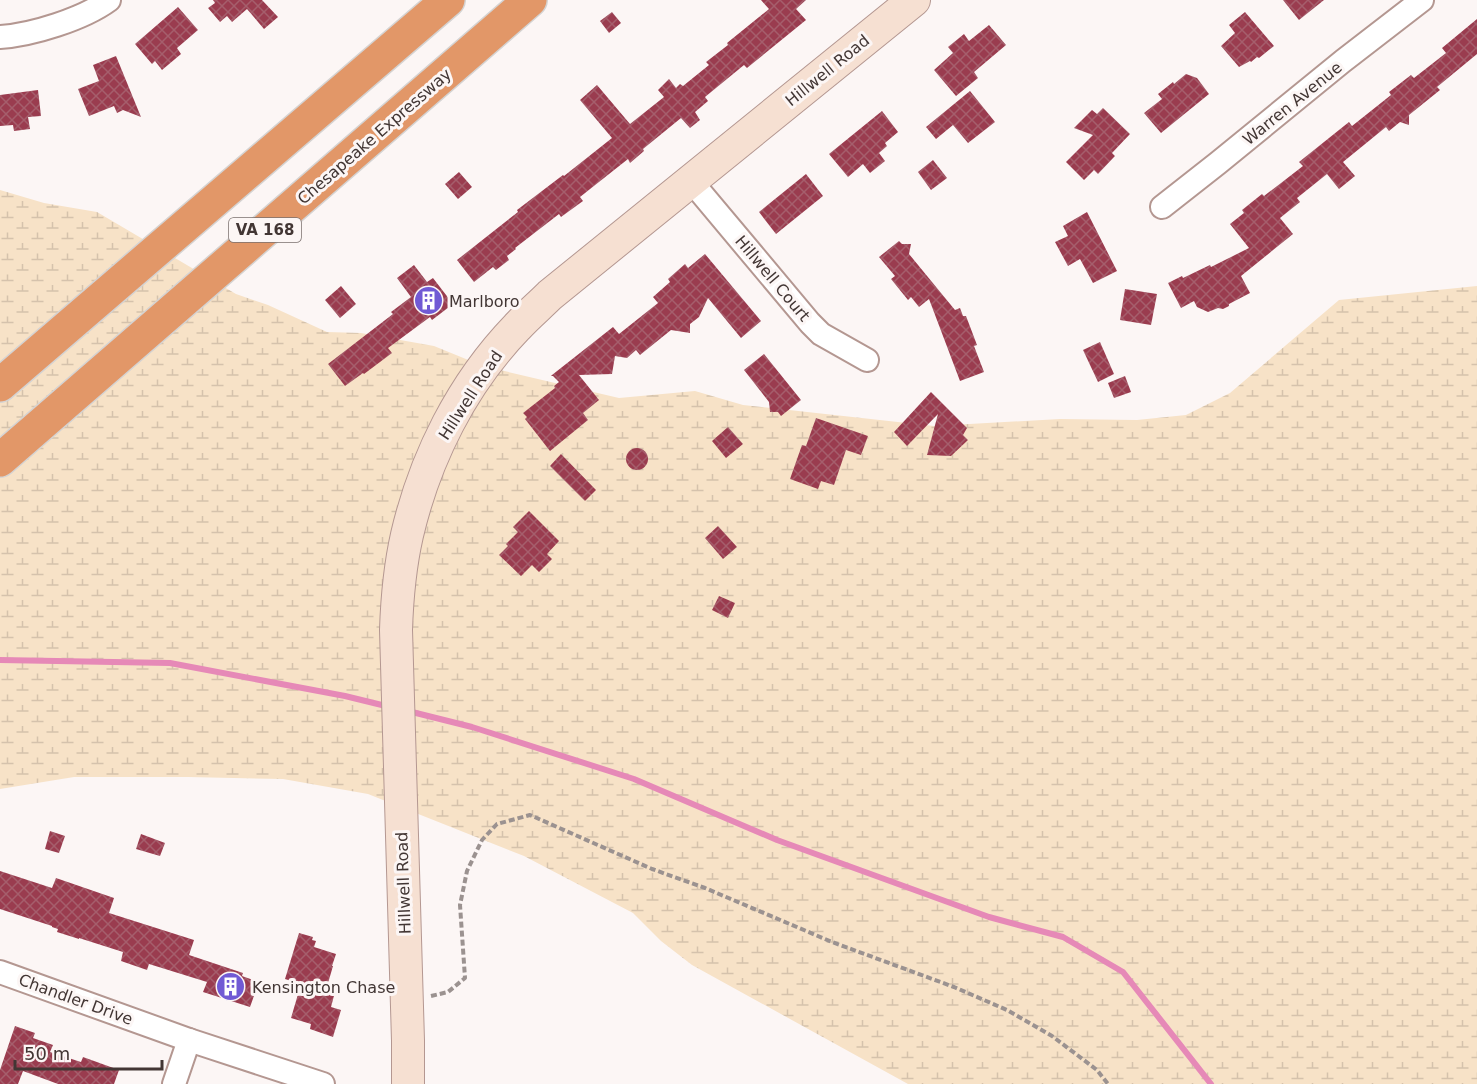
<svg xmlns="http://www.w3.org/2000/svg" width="1477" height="1084" viewBox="0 0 1477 1084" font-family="'DejaVu Sans',sans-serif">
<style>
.wetland{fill:url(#wetland-marsh)}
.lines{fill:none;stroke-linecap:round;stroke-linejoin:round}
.stream{stroke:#e689b7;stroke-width:6}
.building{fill:url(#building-cross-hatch)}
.street-casing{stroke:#b49791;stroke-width:26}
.secondary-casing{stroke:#b49791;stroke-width:34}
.highway-casing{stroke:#d5d3d2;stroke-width:36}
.path{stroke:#9b9290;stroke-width:4;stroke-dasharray:6 3;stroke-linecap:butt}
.street{stroke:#fff;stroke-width:22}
.secondary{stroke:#f6e0d2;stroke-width:32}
.highway{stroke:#e29768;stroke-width:33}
.labels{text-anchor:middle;stroke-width:6;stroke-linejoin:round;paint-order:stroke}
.shield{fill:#fcf6f5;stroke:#7a706e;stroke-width:1.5}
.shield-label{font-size:15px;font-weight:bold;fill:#423634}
.street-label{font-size:16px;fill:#423634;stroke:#fcf6f5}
.poi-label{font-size:16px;fill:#423634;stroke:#fcf6f5;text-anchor:start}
</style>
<defs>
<pattern id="wetland-marsh" width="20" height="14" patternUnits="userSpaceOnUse" patternTransform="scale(1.5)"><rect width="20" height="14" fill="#f7e2c7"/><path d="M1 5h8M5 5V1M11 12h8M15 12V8" fill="none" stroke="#d5c2ac"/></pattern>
<pattern id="building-cross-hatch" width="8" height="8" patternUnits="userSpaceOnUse" patternTransform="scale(1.5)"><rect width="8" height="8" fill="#9a3c4f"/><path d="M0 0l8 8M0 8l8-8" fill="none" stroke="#a55e6c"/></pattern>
</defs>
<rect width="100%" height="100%" fill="#fcf6f5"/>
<path class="wetland" d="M 0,190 L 44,203 L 97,212 L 236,294 L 268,305 L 327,332 L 361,333 L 434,346 L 483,366 L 619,398 L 695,391 L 743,405 L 934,426 L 1060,419 L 1137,420 L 1186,415 L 1230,393 L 1339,300 L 1477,286 L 1477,1084 L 908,1084 L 692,965 L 661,941 L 633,913 L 524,856 L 368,794 L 283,779 L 188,777 L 74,777 L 0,789 Z"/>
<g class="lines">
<g class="stream">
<path d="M 0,660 L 170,663 L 345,696 L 390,707"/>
<path d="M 408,711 L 472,727 L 634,779 L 777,840 L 989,917 L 1063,937 L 1123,972 L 1211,1084"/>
</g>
</g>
<g class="building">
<path d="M 213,0 L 262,0 L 278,17 L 264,29 L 247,9 L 232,22 L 227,16 L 220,22 L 208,8 L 215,3 Z"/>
<path d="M 761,0 L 806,0 L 796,9 L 806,20 L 747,68 L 744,65 L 705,97 L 708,101 L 695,112 L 700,120 L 690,128 L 681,118 L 643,149 L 644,151 L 630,163 L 628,159 L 580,197 L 583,201 L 561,217 L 559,214 L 515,248 L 516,249 L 507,256 L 509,260 L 496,270 L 493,267 L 474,282 L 457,260 L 518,212 L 517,210 L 563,175 L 564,176 L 612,138 L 580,100 L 597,85 L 630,124 L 664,97 L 658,90 L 669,79 L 676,88 L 680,84 L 683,86 L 709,65 L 706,62 L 728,45 L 727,43 L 769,9 Z"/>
<path d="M 1283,0 L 1324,0 L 1299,20 Z"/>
<path d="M 178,7 L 198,30 L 177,48 L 181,54 L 162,70 L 155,61 L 152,64 L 135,44 Z"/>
<path d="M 612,12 L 621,23 L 609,33 L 600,21 Z"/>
<path d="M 1245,12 L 1274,46 L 1259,58 L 1257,57 L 1251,62 L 1250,61 L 1239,67 L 1221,46 L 1235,33 L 1229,25 Z"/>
<path d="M 1477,19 L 1477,54 L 1437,87 L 1440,90 L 1409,115 L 1409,125 L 1400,122 L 1389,131 L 1386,127 L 1343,162 L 1355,176 L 1339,189 L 1327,174 L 1297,198 L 1300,202 L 1280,218 L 1293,234 L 1241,276 L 1250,293 L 1229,304 L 1229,306 L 1223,309 L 1218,308 L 1208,312 L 1197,307 L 1194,301 L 1181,308 L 1168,283 L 1182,276 L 1183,278 L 1210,265 L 1211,267 L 1249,248 L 1230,224 L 1244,213 L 1242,210 L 1262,194 L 1264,196 L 1303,166 L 1299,162 L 1349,122 L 1352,126 L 1391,95 L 1389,92 L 1411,75 L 1414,78 L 1446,53 L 1442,48 Z"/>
<path d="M 989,25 L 1006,45 L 974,72 L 978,78 L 956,96 L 934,70 L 953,53 L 948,47 L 964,34 L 969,41 Z"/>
<path d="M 116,56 L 141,117 L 123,110 L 117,113 L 114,106 L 89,116 L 78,89 L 99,81 L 93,65 Z"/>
<path d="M 1186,74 L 1197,78 L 1209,94 L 1161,133 L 1144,113 L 1162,99 L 1158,94 L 1173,82 L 1174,84 Z"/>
<path d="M 38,90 L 41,116 L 28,117 L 30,129 L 14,131 L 13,125 L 0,126 L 0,95 Z"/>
<path d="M 970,91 L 995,122 L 968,143 L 953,125 L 936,139 L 926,127 Z"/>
<path d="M 1103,108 L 1130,134 L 1112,153 L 1115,156 L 1098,174 L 1094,170 L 1084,180 L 1066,162 L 1093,135 L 1074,128 L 1092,110 L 1097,114 Z"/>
<path d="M 882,111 L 898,132 L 885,143 L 887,146 L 879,153 L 885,161 L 870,173 L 863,164 L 848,177 L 829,154 Z"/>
<path d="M 933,160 L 947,178 L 931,190 L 918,172 Z"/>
<path d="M 459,172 L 472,187 L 458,199 L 445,184 Z"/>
<path d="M 806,174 L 823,196 L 776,234 L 759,212 Z"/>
<path d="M 1087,212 L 1117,271 L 1093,283 L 1080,259 L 1068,266 L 1055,242 L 1068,236 L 1063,226 Z"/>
<path d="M 899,241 L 902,244 L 911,244 L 909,254 L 955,310 L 960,308 L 963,316 L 966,316 L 977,345 L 974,346 L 984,372 L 960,381 L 929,299 L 919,307 L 911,297 L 908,300 L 891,279 L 895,276 L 879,257 Z"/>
<path d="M 705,254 L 761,321 L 741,338 L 708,298 L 699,317 L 690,324 L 690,333 L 671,330 L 640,355 L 636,350 L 627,358 L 615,356 L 612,374 L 579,375 L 599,400 L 583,413 L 588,420 L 550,451 L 525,419 L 527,417 L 523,413 L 555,388 L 554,386 L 559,382 L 553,376 L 551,376 L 552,375 L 613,327 L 619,334 L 658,303 L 653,297 L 670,282 L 668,279 L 685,264 L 688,268 Z"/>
<path d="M 414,265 L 427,282 L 433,278 L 453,304 L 432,320 L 430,317 L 388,348 L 392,353 L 364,374 L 363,373 L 345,386 L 328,364 L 393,314 L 391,312 L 411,297 L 397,278 Z"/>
<path d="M 341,286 L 356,304 L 340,318 L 325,300 Z"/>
<path d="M 1125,289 L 1157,294 L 1151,325 L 1120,320 Z"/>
<path d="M 1100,342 L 1114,374 L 1098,382 L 1083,350 Z"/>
<path d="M 764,354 L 801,400 L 781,416 L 778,412 L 770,412 L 769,402 L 744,370 Z"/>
<path d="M 1125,376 L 1131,392 L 1114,398 L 1108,383 Z"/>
<path d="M 931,392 L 967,428 L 963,435 L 968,440 L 951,456 L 927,455 L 938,414 L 907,446 L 894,432 Z"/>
<path d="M 816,418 L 868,436 L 861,455 L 846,450 L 834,485 L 821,481 L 818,489 L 790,479 L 802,445 L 806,446 Z"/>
<path d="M 728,427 L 743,444 L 726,458 L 712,441 Z"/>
<circle cx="637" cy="459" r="11"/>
<path d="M 561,454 L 596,490 L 585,501 L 550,466 Z"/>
<path d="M 529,511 L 559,541 L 547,554 L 552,559 L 539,572 L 532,565 L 521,576 L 499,555 L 508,546 L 506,544 L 518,532 L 513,527 Z"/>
<path d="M 718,526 L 737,547 L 723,559 L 705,538 Z"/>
<path d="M 719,596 L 735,603 L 728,618 L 712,610 Z"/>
<path d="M 50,831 L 65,836 L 59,853 L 45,849 Z"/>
<path d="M 141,834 L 165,843 L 160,856 L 136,849 Z"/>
<path d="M 0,871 L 52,888 L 56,878 L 114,898 L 109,913 L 194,940 L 189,955 L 243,973 L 242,976 L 259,982 L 250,1007 L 203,992 L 207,982 L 149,964 L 147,970 L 121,961 L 123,952 L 79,938 L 79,939 L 57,932 L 58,929 L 52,927 L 52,926 L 0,909 Z"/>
<path d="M 299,933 L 313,937 L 312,940 L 316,941 L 314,947 L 336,954 L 332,966 L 333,966 L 326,990 L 335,992 L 331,1007 L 341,1010 L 333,1037 L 310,1029 L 311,1024 L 291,1018 L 301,984 L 285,979 Z"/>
<path d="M 15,1026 L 35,1033 L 33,1038 L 53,1045 L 50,1052 L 81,1062 L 83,1057 L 119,1070 L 114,1084 L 58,1084 L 23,1071 L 18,1084 L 0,1084 L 0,1070 Z"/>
</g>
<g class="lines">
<defs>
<g id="street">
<path d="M 0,37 C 32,35 83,19 109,0"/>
<path d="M 691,181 L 810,323 L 821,334 L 867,360"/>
<path d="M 1162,207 L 1218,163 L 1343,61 L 1422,0"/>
<path d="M 0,972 L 189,1040 L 323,1084"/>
<path d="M 174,1084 L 189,1040"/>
</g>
<path id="secondary" d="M 408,1084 L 408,1041 L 396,630 C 397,599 400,566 407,535 C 425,458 462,384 517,327 C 527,316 539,306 550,295 L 914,0"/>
<g id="highway">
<path d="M 0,385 L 448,0"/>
<path d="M 0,460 L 530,0"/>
</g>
</defs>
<use href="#street" class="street-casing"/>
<use href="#secondary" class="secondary-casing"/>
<use href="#highway" class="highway-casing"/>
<path class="path" d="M 431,996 L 448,992 L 465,978 L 460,905 L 467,871 L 482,840 L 497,824 L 530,815 L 652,869 L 705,888 L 832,942 L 954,987 L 1007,1010 L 1052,1036 L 1097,1070 L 1108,1084"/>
<use href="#street" class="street"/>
<use href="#secondary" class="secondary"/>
<use href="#highway" class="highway"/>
</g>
<defs>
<symbol id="building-disc" viewBox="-11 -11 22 22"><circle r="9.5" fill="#715ad4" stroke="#fcf6f5"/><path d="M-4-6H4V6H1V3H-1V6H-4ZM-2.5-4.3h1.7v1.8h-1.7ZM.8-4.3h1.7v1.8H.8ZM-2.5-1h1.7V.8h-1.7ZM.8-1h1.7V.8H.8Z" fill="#fff"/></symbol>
</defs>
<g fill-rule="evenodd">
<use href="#building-disc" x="412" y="284" width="33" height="33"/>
<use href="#building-disc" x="214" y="970" width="33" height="33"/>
</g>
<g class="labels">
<rect class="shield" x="229" y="218" width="72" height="24" rx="4.5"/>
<g class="shield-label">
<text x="265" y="235">VA 168</text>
</g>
<g class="street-label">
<text transform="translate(827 70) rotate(-39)" y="6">Hillwell Road</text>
<text transform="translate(1292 103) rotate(-39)" y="6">Warren Avenue</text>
<text transform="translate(374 136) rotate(-41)" y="6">Chesapeake Expressway</text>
<text transform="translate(773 278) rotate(50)" y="6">Hillwell Court</text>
<text transform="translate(470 395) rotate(-57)" y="6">Hillwell Road</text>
<text transform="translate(403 883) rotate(-92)" y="6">Hillwell Road</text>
<text transform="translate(76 999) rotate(20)" y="6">Chandler Drive</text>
</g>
<g class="poi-label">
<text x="449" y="307">Marlboro</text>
<text x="252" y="993">Kensington Chase</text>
</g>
</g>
<path d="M15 1060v9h147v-9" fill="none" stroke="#423634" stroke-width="3"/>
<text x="24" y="1060" font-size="18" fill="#423634" stroke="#fcf6f5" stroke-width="4.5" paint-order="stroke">50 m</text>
</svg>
